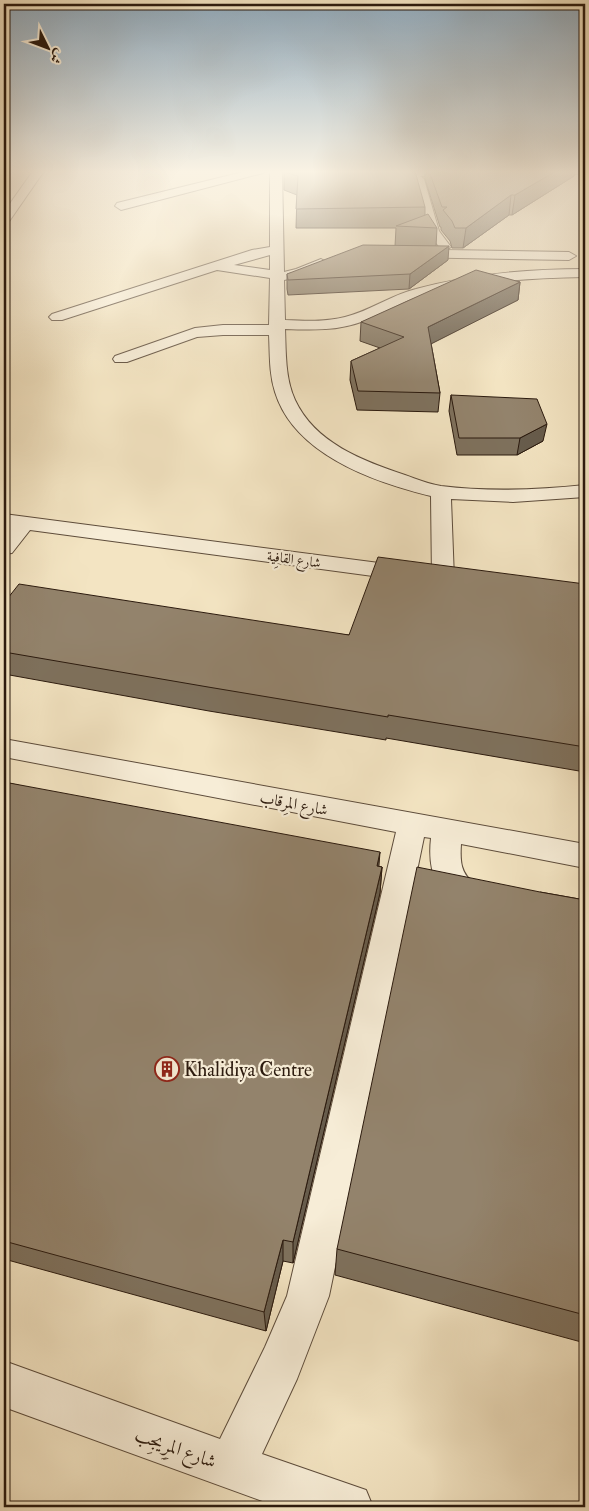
<svg xmlns="http://www.w3.org/2000/svg" width="589" height="1511" viewBox="0 0 589 1511" font-family="'IM FELL Double Pica',Amiri,serif">
<style>
.lines{fill:none;stroke-linecap:round;stroke-linejoin:round}
.minor-casing{stroke:#5d4c3b;stroke-width:2}
.minor{fill:#f7edd7;fill-rule:evenodd}
.wall{fill:#7e715d;stroke:#2b1a0e}
.shaded-wall{fill:#675c4c;stroke:#2b1a0e}
.building{fill:#93836c;stroke:#2b1a0e}
.labels{text-anchor:middle;stroke-width:4.5;stroke-linejoin:round;paint-order:stroke}
.far-street-label{font-size:14px;fill:#2b1a0e;stroke:#f7edd7}
.street-label{font-size:16px;fill:#2b1a0e;stroke:#f7edd7}
.near-poi-label{font-size:19px;fill:#2b1a0e;stroke:#f7edd7;text-anchor:start}
.near-street-label{font-size:19px;fill:#2b1a0e;stroke:#f7edd7}
</style>
<rect width="100%" height="100%" fill="#f3e4c2"/>
<filter id="stains"><feTurbulence type="fractalNoise" baseFrequency=".004" numOctaves="4"/><feColorMatrix values="0 0 0 0 .2 0 0 0 0 .09 0 0 0 0 .02 0 0 0 .5 -.17"/></filter>
<radialGradient id="worn" r=".72"><stop offset=".6" stop-color="#630" stop-opacity="0"/><stop offset="1" stop-color="#630" stop-opacity=".3"/></radialGradient>
<g class="lines">
<defs>
<g id="minor">
<path d="M 33,171 L 44,171 L 8,223 L 4,224 L 4,212 Z"/>
<path d="M 247,171 L 265,171 L 263,173 L 121,210 L 115,206 L 117,203 Z"/>
<path d="M 270,171 L 282,171 L 284,272 L 296,269 L 321,259 L 328,263 L 326,266 L 305,276 L 284,280 L 285,320 C 304,321 326,322 345,317 C 370,311 391,295 416,289 C 471,274 528,269 585,269 L 585,277 C 531,278 475,281 423,295 C 402,301 384,314 364,321 C 338,331 311,330 285,329 C 286,353 285,378 295,400 C 315,443 363,461 405,475 C 417,479 428,484 441,486 C 489,492 537,490 585,485 L 585,497 L 513,502 L 451,499 L 454,579 L 451,584 L 443,586 L 435,584 L 432,579 L 431,496 C 373,482 294,454 275,392 C 269,373 270,354 269,335 L 223,335 L 197,337 L 127,362 L 115,362 L 113,359 L 115,356 L 195,328 L 223,325 L 269,325 L 270,278 L 217,270 L 62,320 L 52,320 L 49,317 L 52,314 L 252,250 L 270,247 ZM 270,255 L 270,270 L 234,265 Z"/>
<path d="M 375,171 L 508,171 L 503,174 L 420,176 L 424,179 L 439,231 L 451,247 L 446,250 L 569,252 L 576,256 L 569,260 L 405,257 L 403,254 L 405,251 L 410,250 L 442,250 L 427,232 L 413,181 L 405,176 L 375,175 L 373,173 Z"/>
<path d="M 555,171 L 585,171 L 585,174 L 561,174 Z"/>
<path d="M 4,514 L 410,567 L 418,569 L 421,574 L 418,579 L 410,581 L 30,530 L 12,553 L 4,554 L 4,535 L 10,527 L 4,526 Z"/>
<path d="M 4,739 L 585,844 L 585,868 L 461,844 C 460,860 460,875 476,884 C 484,888 486,889 491,897 L 486,906 C 476,909 471,909 460,904 C 433,892 428,865 431,838 L 424,837 L 329,1296 L 297,1379 L 262,1454 L 366,1490 L 373,1507 L 279,1507 L 4,1407 L 4,1361 L 220,1439 L 265,1347 L 287,1296 L 396,832 L 4,757 Z"/>
</g>
</defs>
<use href="#minor" class="minor-casing"/>
<use href="#minor" class="minor"/>
</g>
<g class="wall">
<path d="M 284,171 L 425,207 L 425,216 L 437,228 L 436,246 L 448,260 L 409,289 L 288,295 L 287,289 L 287,274 L 395,246 L 396,228 L 296,228 L 297,195 L 284,190 Z"/>
<path d="M 425,171 L 575,171 L 574,176 L 512,215 L 509,215 L 463,248 L 452,248 L 450,241 L 441,230 L 441,227 L 440,227 L 425,179 Z"/>
<path d="M 520,282 L 518,300 L 431,343 L 440,393 L 438,412 L 357,410 L 350,380 L 351,361 L 380,348 L 360,341 L 361,322 Z"/>
<path d="M 451,395 L 543,441 L 517,455 L 457,455 L 449,411 Z"/>
<path d="M 585,584 L 585,772 L 386,738 L 386,740 L 209,711 L 4,674 L 4,603 L 349,635 Z"/>
<path d="M 4,782 L 382,867 L 380,893 L 293,1263 L 283,1261 L 266,1331 L 4,1259 Z"/>
<path d="M 540,892 L 585,900 L 585,1343 L 335,1275 L 337,1249 Z"/>
</g>
<g class="shaded-wall">
<path d="M 4,171 L 13,171 L 4,184 Z"/>
<path d="M 556,171 L 575,171 L 574,176 L 512,215 L 515,195 Z"/>
<path d="M 511,195 L 509,215 L 463,248 L 466,228 Z"/>
<path d="M 449,246 L 448,260 L 409,289 L 410,274 Z"/>
<path d="M 520,282 L 518,300 L 427,346 L 428,327 Z"/>
<path d="M 547,424 L 543,441 L 517,455 L 520,438 Z"/>
<path d="M 380,852 L 378,878 L 377,866 Z"/>
<path d="M 382,867 L 380,893 L 293,1263 L 293,1242 Z"/>
<path d="M 283,1240 L 283,1261 L 266,1331 L 264,1312 Z"/>
</g>
<g class="building">
<path d="M 284,171 L 415,171 L 425,207 L 296,209 L 298,176 L 284,172 Z"/>
<path d="M 429,171 L 556,171 L 515,195 L 511,195 L 466,228 L 455,228 L 452,221 L 443,210 L 447,207 L 442,207 Z"/>
<path d="M 428,214 L 437,228 L 396,226 Z"/>
<path d="M 363,245 L 449,246 L 410,274 L 288,280 L 287,274 Z"/>
<path d="M 476,270 L 520,282 L 428,327 L 440,393 L 358,391 L 351,361 L 404,337 L 361,322 Z"/>
<path d="M 451,395 L 537,399 L 547,424 L 520,438 L 459,438 Z"/>
<path d="M 378,557 L 585,584 L 585,747 L 388,715 L 388,717 L 208,687 L 4,652 L 4,603 L 19,584 L 349,635 Z"/>
<path d="M 4,782 L 380,852 L 377,866 L 382,867 L 293,1242 L 283,1240 L 264,1312 L 4,1241 Z"/>
<path d="M 417,867 L 540,892 L 585,900 L 585,1315 L 337,1249 Z"/>
</g>
<linearGradient id="sky" x2="0" y2="1"><stop stop-color="#91acc0"/><stop offset="0.45" stop-color="#faf3e4"/><stop offset="1" stop-color="#faf3e4" stop-opacity="0"/></linearGradient>
<rect width="589" height="382" fill="url(#sky)"/>
<defs>
<symbol id="building-ring" viewBox="-11 -11 22 22"><circle r="9.5" fill="#f7edd7" stroke="#8f2418" stroke-width="1.5"/><path d="M-4-6H4V6H1V3H-1V6H-4ZM-2.5-4.3h1.7v1.8h-1.7ZM.8-4.3h1.7v1.8H.8ZM-2.5-1h1.7V.8h-1.7ZM.8-1h1.7V.8H.8Z" fill="#8f2418"/></symbol>
</defs>
<g fill-rule="evenodd">
<use href="#building-ring" x="153" y="1055" width="28" height="28"/>
</g>
<g class="labels">
<g class="far-street-label">
<text transform="translate(294 559) rotate(8)" y="5">شارع القافِية</text>
</g>
<g class="street-label">
<text transform="translate(294 803) rotate(11)" y="6">شارع المِرقاب</text>
</g>
<g class="near-poi-label">
<text x="184" y="1076">Khalidiya Centre</text>
</g>
<g class="near-street-label">
<text transform="translate(176 1447) rotate(20)" y="7">شارع المِرِيجِب</text>
</g>
</g>
<rect width="589" height="1511" fill="none" stroke="#f3e4c2" stroke-width="20"/>
<rect x="5" y="5" width="579" height="1501" fill="none" stroke="#2b1a0e" stroke-width="2.5"/>
<rect x="10" y="10" width="569" height="1491" fill="none" stroke="#2b1a0e"/>
<g transform="translate(48 48) rotate(132)" stroke="#f7edd7" stroke-width="4" paint-order="stroke">
<path d="M0-4L9 19L0 12L-9 19Z" fill="#2b1a0e"/>
<text y="-8" font-size="14" font-weight="bold" text-anchor="middle" fill="#2b1a0e">ش</text>
</g>
<rect width="100%" height="100%" filter="url(#stains)"/>
<rect width="100%" height="100%" fill="url(#worn)"/>
</svg>
